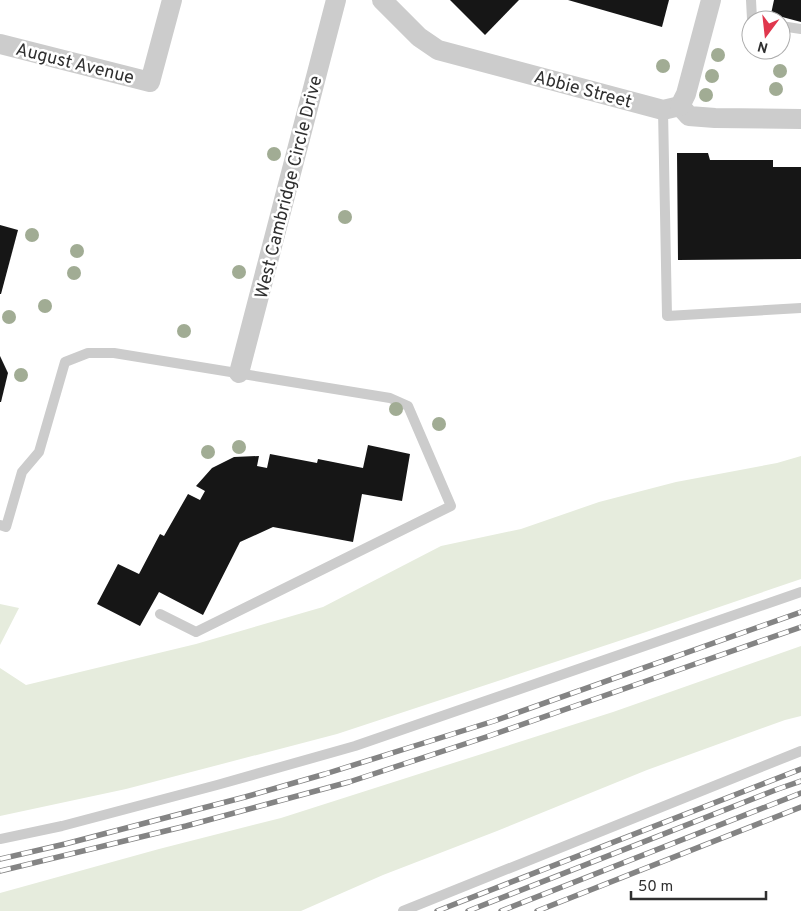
<svg xmlns="http://www.w3.org/2000/svg" width="801" height="911" viewBox="0 0 801 911" font-family="Overpass,sans-serif">
<style>
.green{fill:#e6ecdd}
.building{fill:#161616}
.lines{fill:none;stroke-linecap:round;stroke-linejoin:round}
.service{stroke:#ccc;stroke-width:10}
.minor{stroke:#ccc;stroke-width:20}
.rail-casing{stroke:#848484;stroke-width:5.5}
.rail{stroke:#fff;stroke-width:4;stroke-dasharray:11;stroke-linecap:butt}
.tree{fill:#a1ac94}
.labels{text-anchor:middle;stroke-width:5;stroke-linejoin:round;paint-order:stroke}
.street-label{font-size:18px;fill:#2f2f2f;stroke:#fff}
</style>
<rect width="100%" height="100%" fill="#fff"/>
<g class="green">
<path d="M 801,456 L 801,579 L 646,632 L 337,734 L 126,789 L 0,816 L 0,668 L 26,685 L 196,644 L 323,607 L 441,546 L 521,529 L 599,502 L 676,482 L 777,463 Z"/>
<path d="M 0,604 L 19,608 L 0,645 Z"/>
<path d="M 801,646 L 801,716 L 785,720 L 647,770 L 497,831 L 383,875 L 301,911 L 0,911 L 0,893 L 159,849 L 281,818 L 613,712 Z"/>
</g>
<g class="building">
<path d="M 450,0 L 519,0 L 485,35 Z"/>
<path d="M 568,0 L 669,0 L 662,27 Z"/>
<path d="M 774,0 L 801,0 L 801,22 L 771,14 Z"/>
<path d="M 677,153 L 708,153 L 710,160 L 773,160 L 773,167 L 801,167 L 801,259 L 678,260 Z"/>
<path d="M 0,225 L 18,230 L 1,294 L 0,294 Z"/>
<path d="M 0,356 L 8,373 L 1,402 L 0,402 Z"/>
<path d="M 368,445 L 410,454 L 402,501 L 362,494 L 353,542 L 273,527 L 240,542 L 203,615 L 159,592 L 140,626 L 97,604 L 118,564 L 139,574 L 160,534 L 164,536 L 188,494 L 200,500 L 205,491 L 196,486 L 212,468 L 234,457 L 259,456 L 257,466 L 267,468 L 270,454 L 317,463 L 318,459 L 363,468 Z"/>
</g>
<g class="lines">
<g class="service">
<path d="M 751,0 L 752,19 L 757,20"/>
<path d="M 781,26 L 801,29"/>
<path d="M 663,110 L 667,316 L 801,308"/>
<path d="M 0,525 L 6,527 L 22,472 L 39,452 L 65,362 L 88,353 L 114,353 L 390,398 L 408,406 L 451,506 L 196,632 L 160,614"/>
<path d="M 0,839 L 62,826 L 217,785 L 355,746 L 801,592"/>
<path d="M 403,911 L 801,751"/>
</g>
<g class="minor">
<path d="M 382,0 L 419,37 L 438,50 L 663,110 L 680,106 L 689,116 L 715,118 L 801,119"/>
<path d="M 0,44 L 150,82 L 172,0"/>
<path d="M 680,106 L 686,94 L 711,0"/>
<path d="M 239,373 L 336,0"/>
</g>
<defs>
<g id="rail">
<path d="M 0,859 L 65,844 L 245,797 L 325,774 L 494,721 L 801,612"/>
<path d="M 0,871 L 186,826 L 349,782 L 489,736 L 801,627"/>
<path d="M 437,911 L 801,769"/>
<path d="M 468,911 L 778,789 L 801,781"/>
<path d="M 501,911 L 801,793"/>
<path d="M 537,911 L 801,807"/>
</g>
</defs>
<use href="#rail" class="rail-casing"/>
<use href="#rail" class="rail"/>
</g>
<g class="tree">
<circle cx="718" cy="55" r="7"/>
<circle cx="663" cy="66" r="7"/>
<circle cx="780" cy="71" r="7"/>
<circle cx="712" cy="76" r="7"/>
<circle cx="776" cy="89" r="7"/>
<circle cx="706" cy="95" r="7"/>
<circle cx="274" cy="154" r="7"/>
<circle cx="345" cy="217" r="7"/>
<circle cx="32" cy="235" r="7"/>
<circle cx="77" cy="251" r="7"/>
<circle cx="239" cy="272" r="7"/>
<circle cx="74" cy="273" r="7"/>
<circle cx="45" cy="306" r="7"/>
<circle cx="9" cy="317" r="7"/>
<circle cx="184" cy="331" r="7"/>
<circle cx="21" cy="375" r="7"/>
<circle cx="396" cy="409" r="7"/>
<circle cx="439" cy="424" r="7"/>
<circle cx="239" cy="447" r="7"/>
<circle cx="208" cy="452" r="7"/>
</g>
<g class="labels">
<g class="street-label">
<text transform="translate(75 63) rotate(14)" y="6">August Avenue</text>
<text transform="translate(583 89) rotate(15)" y="6">Abbie Street</text>
<text transform="translate(288 187) rotate(-76)" y="6">West Cambridge Circle Drive</text>
</g>
</g>
<g transform="translate(766 35) rotate(195)"><circle r="24" fill="#ffffff" stroke="#acacac"/>
<path d="M0-4L9 19L0 12L-9 19Z" fill="#e0374d"/>
<text y="-8" font-size="14" font-weight="bold" text-anchor="middle" fill="#2f2f2f">N</text>
</g>
<path d="M631 891v8h135v-8" fill="none" stroke="#2f2f2f" stroke-width="2.5"/>
<text x="638" y="891" font-size="15" fill="#2f2f2f" stroke="#ffffff" stroke-width="4" paint-order="stroke">50 m</text>
</svg>
